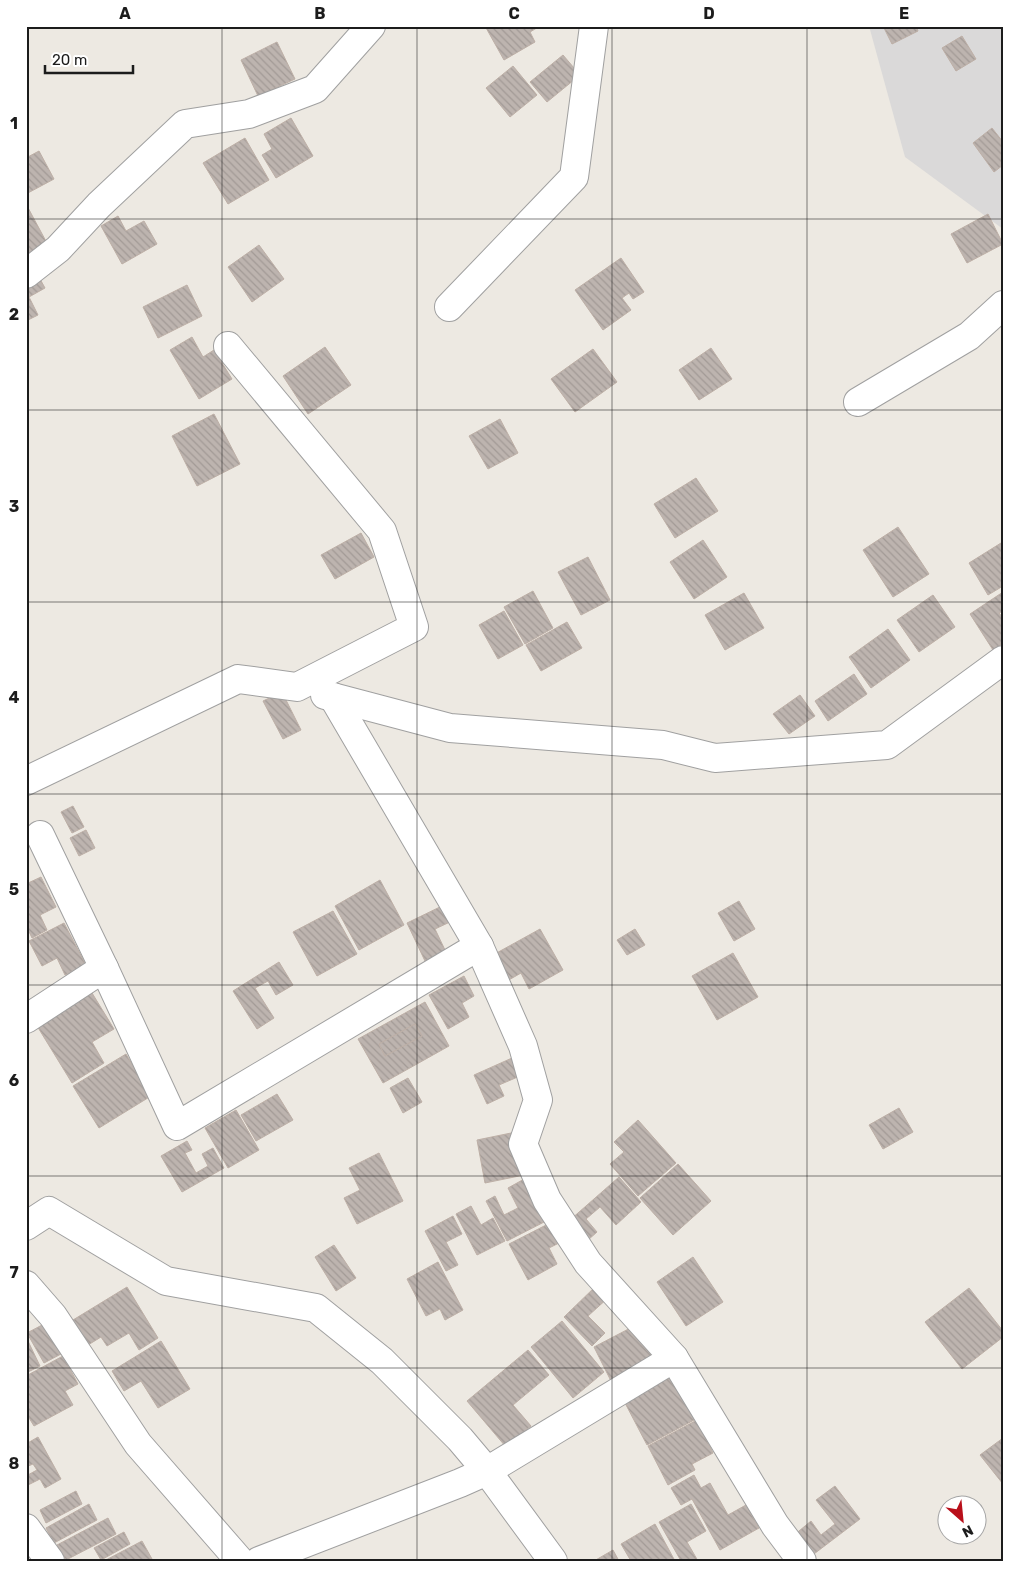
<svg xmlns="http://www.w3.org/2000/svg" width="1029" height="1587" viewBox="0 0 1029 1587" font-family="Rubik,sans-serif">
<style>
.residential{fill:#dad9d9}
.building{fill:url(#building-back-hatch);stroke:#bdafa6;fill-rule:evenodd}
.lines{fill:none;stroke-linecap:round;stroke-linejoin:round}
.street-casing{stroke:#a0a0a0;stroke-width:30}
.street{stroke:#fff;stroke-width:28}
.grid{fill:none;stroke:#1c1c1c;stroke-width:1;stroke-opacity:0.55}
.neatline{fill:none;stroke:#1c1c1c;stroke-width:2}
.grid-label{font-size:16px;text-anchor:middle;font-weight:bold;fill:#1c1c1c}
</style>
<defs>
<pattern id="building-back-hatch" width="6" height="6" patternUnits="userSpaceOnUse" patternTransform="scale(1.25)"><rect width="6" height="6" fill="#bdb4af"/><path d="M-1 5l2 2M0 0l6 6M5-1l2 2" fill="none" stroke="#a29a96"/></pattern>
</defs>
<rect width="100%" height="100%" fill="#ede9e2"/>
<path class="residential" d="M 869,26 L 1003,26 L 1003,229 L 905,157 Z"/>
<g class="building">
<path d="M 485,26 L 540,26 L 530,32 L 535,42 L 504,60 Z"/>
<path d="M 883,26 L 916,26 L 918,31 L 892,44 Z"/>
<path d="M 962,36 L 976,59 L 956,71 L 942,48 Z"/>
<path d="M 277,42 L 295,79 L 258,96 L 241,60 Z"/>
<path d="M 563,55 L 580,75 L 547,102 L 530,82 Z"/>
<path d="M 513,66 L 537,95 L 510,117 L 486,88 Z"/>
<path d="M 291,118 L 313,156 L 276,178 L 262,155 L 272,149 L 264,134 Z"/>
<path d="M 992,128 L 1003,142 L 1003,165 L 994,172 L 973,143 Z"/>
<path d="M 245,138 L 269,180 L 228,204 L 203,163 Z"/>
<path d="M 39,151 L 54,179 L 26,194 L 26,158 Z"/>
<path d="M 26,204 L 48,245 L 26,257 Z"/>
<path d="M 988,214 L 1003,244 L 967,263 L 951,234 Z"/>
<path d="M 118,216 L 126,231 L 144,221 L 157,244 L 122,264 L 101,226 Z"/>
<path d="M 259,245 L 284,279 L 252,302 L 228,267 Z"/>
<path d="M 621,258 L 644,292 L 633,299 L 629,293 L 622,298 L 631,310 L 603,330 L 575,290 Z"/>
<path d="M 40,279 L 45,288 L 29,297 L 38,315 L 26,321 L 26,287 Z"/>
<path d="M 187,285 L 202,316 L 158,338 L 143,307 Z"/>
<path d="M 192,337 L 203,357 L 214,350 L 232,379 L 199,399 L 170,350 Z"/>
<path d="M 325,347 L 351,385 L 308,414 L 283,376 Z"/>
<path d="M 711,348 L 732,379 L 699,400 L 679,370 Z"/>
<path d="M 593,349 L 617,382 L 575,412 L 551,379 Z"/>
<path d="M 214,414 L 240,464 L 197,486 L 172,436 Z"/>
<path d="M 500,419 L 518,453 L 488,469 L 469,436 Z"/>
<path d="M 696,478 L 718,511 L 675,538 L 654,504 Z"/>
<path d="M 898,527 L 929,574 L 893,597 L 863,550 Z"/>
<path d="M 361,533 L 374,557 L 335,579 L 321,555 Z"/>
<path d="M 703,540 L 727,577 L 694,599 L 670,562 Z"/>
<path d="M 1001,543 L 1003,546 L 1003,586 L 988,595 L 969,563 Z"/>
<path d="M 588,557 L 610,600 L 581,615 L 558,572 Z"/>
<path d="M 533,591 L 553,628 L 525,644 L 504,607 Z"/>
<path d="M 1003,592 L 1003,611 L 999,613 L 1003,618 L 1003,643 L 993,650 L 970,614 Z"/>
<path d="M 744,593 L 764,628 L 725,650 L 705,615 Z"/>
<path d="M 933,595 L 955,627 L 919,652 L 897,620 Z"/>
<path d="M 504,611 L 523,645 L 498,659 L 479,625 Z"/>
<path d="M 567,622 L 582,648 L 541,671 L 526,645 Z"/>
<path d="M 888,629 L 910,660 L 871,688 L 849,657 Z"/>
<path d="M 854,674 L 867,694 L 828,721 L 815,701 Z"/>
<path d="M 282,692 L 301,730 L 283,739 L 263,701 Z"/>
<path d="M 800,695 L 815,716 L 789,734 L 773,714 Z"/>
<path d="M 73,806 L 84,827 L 72,833 L 61,812 Z"/>
<path d="M 86,830 L 95,848 L 79,856 L 70,838 Z"/>
<path d="M 41,877 L 56,907 L 40,915 L 47,930 L 32,938 L 26,925 L 26,884 Z"/>
<path d="M 380,880 L 404,925 L 359,950 L 335,906 Z"/>
<path d="M 739,901 L 755,929 L 734,941 L 718,913 Z"/>
<path d="M 444,905 L 452,921 L 435,929 L 445,950 L 425,961 L 407,923 Z"/>
<path d="M 333,911 L 357,954 L 317,976 L 293,932 Z"/>
<path d="M 64,923 L 86,965 L 65,975 L 57,958 L 42,966 L 29,941 Z"/>
<path d="M 540,929 L 563,970 L 529,989 L 521,973 L 507,981 L 493,955 Z"/>
<path d="M 635,929 L 645,945 L 627,955 L 617,940 Z"/>
<path d="M 733,953 L 758,997 L 717,1020 L 692,976 Z"/>
<path d="M 279,962 L 293,985 L 276,995 L 268,981 L 255,988 L 274,1018 L 257,1029 L 233,991 Z"/>
<path d="M 464,976 L 474,996 L 462,1003 L 469,1017 L 448,1029 L 429,995 Z"/>
<path d="M 89,988 L 114,1029 L 92,1042 L 104,1063 L 72,1083 L 34,1021 Z"/>
<path d="M 425,1002 L 449,1046 L 383,1083 L 358,1039 ZM 415,1024 L 422,1036 L 385,1056 L 379,1044 Z"/>
<path d="M 415,1024 L 422,1036 L 385,1056 L 379,1044 Z"/>
<path d="M 126,1054 L 151,1096 L 99,1128 L 73,1086 Z"/>
<path d="M 512,1058 L 520,1076 L 499,1085 L 504,1096 L 487,1104 L 474,1075 Z"/>
<path d="M 408,1078 L 422,1102 L 403,1113 L 390,1088 Z"/>
<path d="M 277,1094 L 293,1120 L 256,1141 L 241,1115 Z"/>
<path d="M 899,1108 L 913,1132 L 883,1149 L 869,1125 Z"/>
<path d="M 236,1110 L 259,1150 L 228,1168 L 205,1128 Z"/>
<path d="M 638,1120 L 676,1163 L 638,1196 L 610,1164 L 624,1152 L 614,1142 Z"/>
<path d="M 516,1132 L 524,1175 L 485,1183 L 477,1140 Z"/>
<path d="M 187,1141 L 192,1150 L 185,1153 L 196,1173 L 208,1166 L 202,1154 L 213,1148 L 224,1168 L 182,1192 L 161,1156 Z"/>
<path d="M 379,1153 L 403,1201 L 357,1224 L 344,1198 L 360,1190 L 349,1168 Z"/>
<path d="M 678,1164 L 711,1201 L 673,1235 L 640,1198 Z"/>
<path d="M 619,1177 L 641,1202 L 616,1225 L 600,1207 L 586,1219 L 597,1232 L 588,1240 L 570,1220 Z"/>
<path d="M 526,1178 L 548,1220 L 507,1241 L 486,1201 L 495,1196 L 504,1215 L 518,1208 L 508,1188 Z"/>
<path d="M 471,1206 L 481,1225 L 493,1218 L 505,1241 L 477,1255 L 456,1214 Z"/>
<path d="M 453,1216 L 462,1234 L 446,1242 L 458,1265 L 446,1271 L 425,1231 Z"/>
<path d="M 552,1222 L 561,1242 L 549,1248 L 557,1264 L 528,1280 L 509,1244 Z"/>
<path d="M 334,1245 L 356,1278 L 336,1291 L 315,1257 Z"/>
<path d="M 693,1257 L 723,1302 L 686,1326 L 657,1282 Z"/>
<path d="M 438,1262 L 463,1310 L 445,1320 L 440,1309 L 426,1316 L 407,1279 Z"/>
<path d="M 597,1285 L 609,1297 L 588,1316 L 605,1333 L 592,1346 L 564,1317 Z"/>
<path d="M 127,1287 L 158,1338 L 139,1350 L 129,1333 L 107,1346 L 101,1337 L 88,1345 L 73,1320 Z"/>
<path d="M 969,1288 L 1003,1331 L 1003,1337 L 962,1369 L 925,1322 Z"/>
<path d="M 562,1321 L 604,1372 L 573,1398 L 531,1347 Z"/>
<path d="M 640,1323 L 659,1358 L 612,1383 L 594,1347 Z"/>
<path d="M 44,1324 L 61,1354 L 44,1363 L 27,1333 Z"/>
<path d="M 27,1339 L 40,1366 L 26,1373 L 26,1340 Z"/>
<path d="M 161,1341 L 190,1389 L 158,1408 L 141,1381 L 124,1391 L 112,1371 Z"/>
<path d="M 528,1350 L 549,1375 L 513,1405 L 531,1426 L 506,1447 L 467,1401 Z"/>
<path d="M 63,1356 L 78,1384 L 65,1391 L 73,1405 L 34,1426 L 26,1413 L 26,1376 Z"/>
<path d="M 673,1375 L 696,1419 L 647,1445 L 624,1401 Z"/>
<path d="M 697,1420 L 713,1453 L 692,1464 L 695,1470 L 668,1485 L 648,1446 Z"/>
<path d="M 38,1437 L 61,1479 L 45,1488 L 40,1479 L 26,1486 L 26,1476 L 37,1470 L 33,1464 L 26,1467 L 26,1444 Z"/>
<path d="M 1003,1438 L 1003,1484 L 980,1455 Z"/>
<path d="M 694,1475 L 701,1488 L 710,1483 L 728,1515 L 746,1505 L 759,1528 L 720,1550 L 692,1499 L 681,1505 L 671,1488 Z"/>
<path d="M 835,1486 L 860,1519 L 810,1557 L 793,1536 L 811,1521 L 821,1535 L 835,1524 L 816,1500 Z"/>
<path d="M 76,1491 L 82,1504 L 46,1523 L 40,1510 Z"/>
<path d="M 89,1504 L 97,1520 L 54,1543 L 46,1528 Z"/>
<path d="M 691,1504 L 706,1531 L 687,1542 L 698,1561 L 681,1561 L 659,1522 Z"/>
<path d="M 108,1518 L 116,1534 L 66,1560 L 57,1545 Z"/>
<path d="M 655,1524 L 675,1561 L 631,1561 L 621,1544 Z"/>
<path d="M 124,1532 L 130,1544 L 101,1560 L 94,1548 Z"/>
<path d="M 142,1541 L 152,1559 L 149,1561 L 104,1561 Z"/>
<path d="M 613,1550 L 619,1561 L 594,1561 Z"/>
</g>
<g class="lines">
<defs>
<g id="street">
<path d="M 26,274 L 58,249 L 99,205 L 185,124 L 249,114 L 315,89 L 371,26"/>
<path d="M 449,307 L 574,177 L 594,26"/>
<path d="M 858,402 L 969,336 L 1003,305"/>
<path d="M 325,695 L 450,728 L 663,745 L 715,758 L 887,745 L 1003,660"/>
<path d="M 333,697 L 479,946 L 523,1046 L 538,1100 L 523,1144 L 547,1200 L 588,1263 L 674,1358 L 775,1525 L 802,1561"/>
<path d="M 26,781 L 238,679 L 297,687 L 414,627 L 382,531 L 228,346"/>
<path d="M 40,835 L 104,968 L 177,1126 L 479,946"/>
<path d="M 26,1019 L 104,968"/>
<path d="M 26,1226 L 49,1211 L 166,1281 L 316,1308 L 382,1361 L 460,1439 L 487,1471 L 553,1561"/>
<path d="M 26,1285 L 53,1316 L 138,1444 L 240,1561"/>
<path d="M 26,1528 L 50,1561"/>
<path d="M 259,1561 L 460,1483 L 487,1471 L 674,1358"/>
</g>
</defs>
<use href="#street" class="street-casing"/>
<use href="#street" class="street"/>
</g>
<path class="grid" d="M 222,26 L 222,1561M 417,26 L 417,1561M 612,26 L 612,1561M 807,26 L 807,1561M 26,219 L 1003,219M 26,410 L 1003,410M 26,602 L 1003,602M 26,794 L 1003,794M 26,985 L 1003,985M 26,1176 L 1003,1176M 26,1368 L 1003,1368"/>
<rect width="1029" height="1587" fill="none" stroke="#ffffff" stroke-width="55"/>
<g transform="translate(962 1520) rotate(153)"><circle r="24" fill="#ffffff" stroke="#a4a4a4"/>
<path d="M0-4L9 19L0 12L-9 19Z" fill="#b90f1a"/>
<text y="-8" font-size="14" font-weight="bold" text-anchor="middle" fill="#1c1c1c">N</text>
</g>
<path d="M45 65v8h88v-8" fill="none" stroke="#1c1c1c" stroke-width="2.5"/>
<text x="52" y="65" font-size="15" fill="#1c1c1c" stroke="#ffffff" stroke-width="4" paint-order="stroke">20 m</text>
<rect x="28" y="28" width="974" height="1532" class="neatline"/>
<g class="grid-label">
<text x="125" y="19">A</text>
<text x="320" y="19">B</text>
<text x="514" y="19">C</text>
<text x="709" y="19">D</text>
<text x="904" y="19">E</text>
<text x="14" y="129">1</text>
<text x="14" y="320">2</text>
<text x="14" y="512">3</text>
<text x="14" y="703">4</text>
<text x="14" y="895">5</text>
<text x="14" y="1086">6</text>
<text x="14" y="1278">7</text>
<text x="14" y="1469">8</text>
</g>
</svg>
